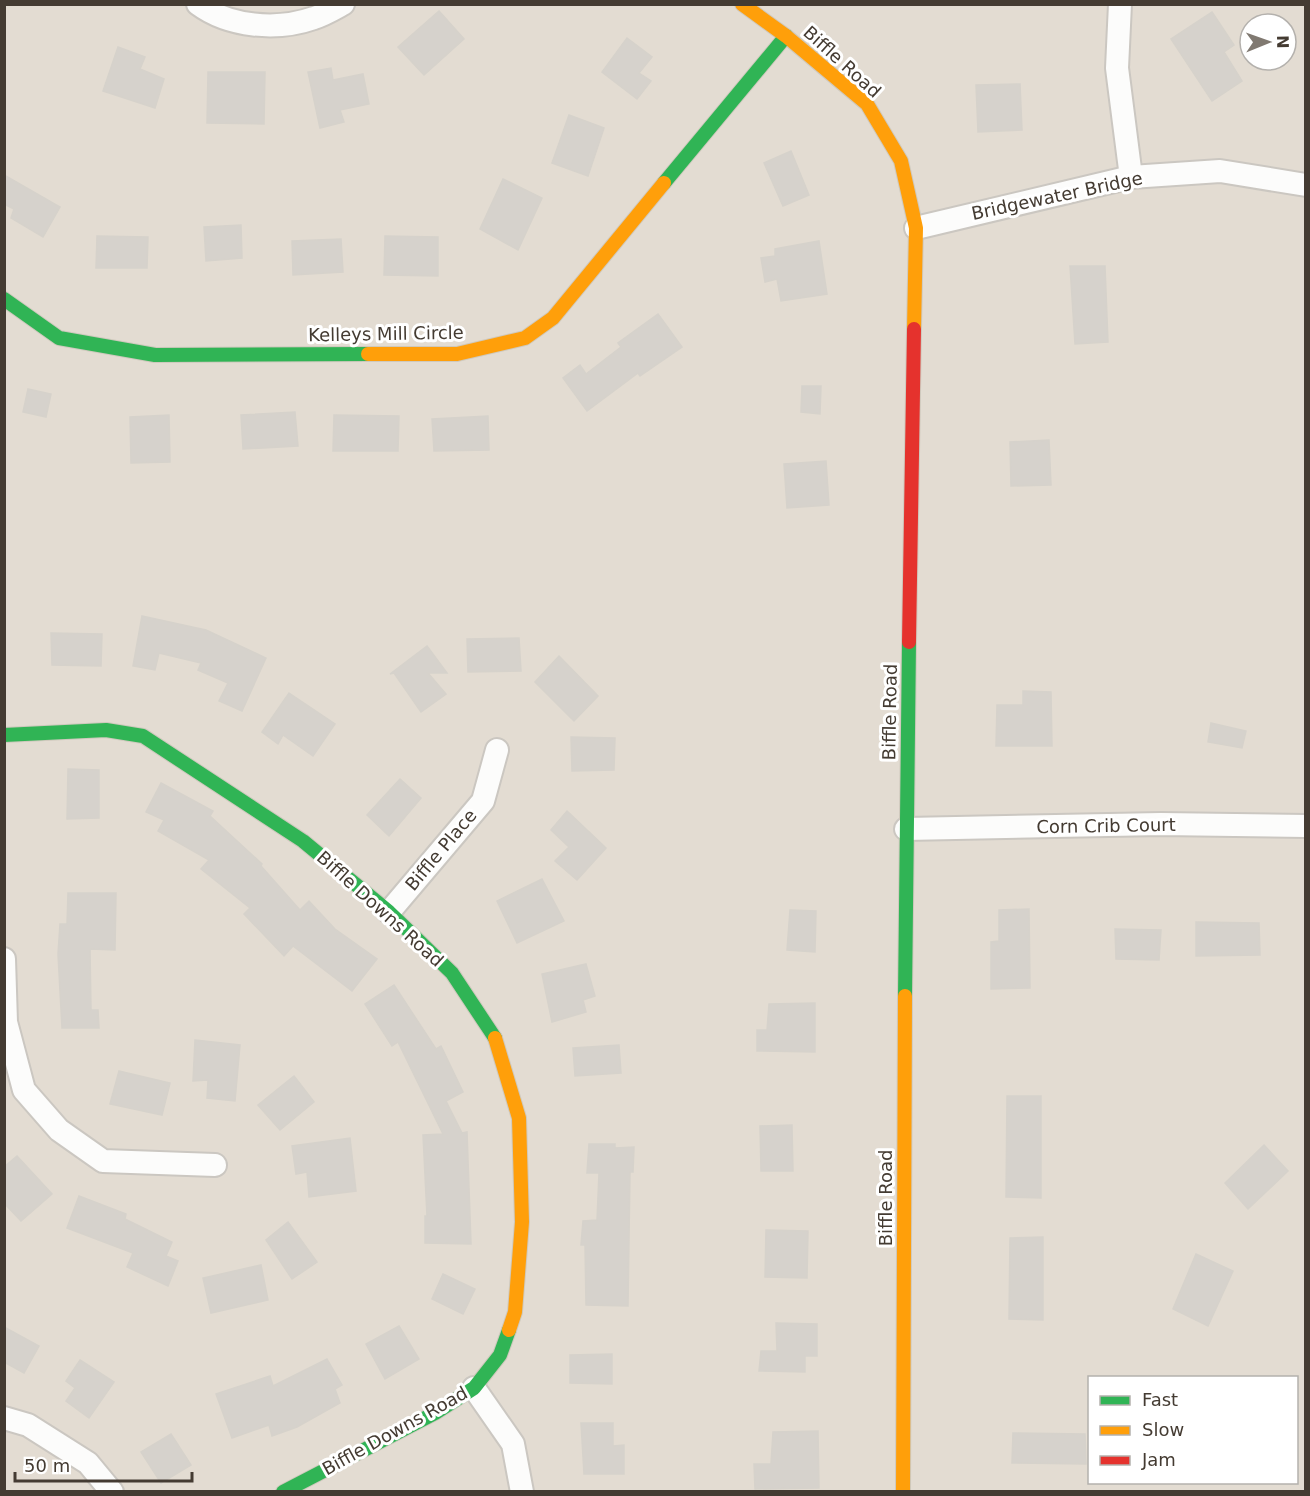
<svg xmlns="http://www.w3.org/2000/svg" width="1310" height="1496" viewBox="0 0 1310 1496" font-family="'DejaVu Sans',sans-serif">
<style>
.residential{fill:#e3dcd2;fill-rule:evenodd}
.building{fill:#d6d2cc;stroke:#d6d2cb;stroke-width:1.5}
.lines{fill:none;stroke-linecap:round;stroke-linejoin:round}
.street-casing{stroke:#cbc7c1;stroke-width:26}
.fast-casing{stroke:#cfc9bd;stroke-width:16}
.slow-casing{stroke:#cfc9bd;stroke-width:16}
.jam-casing{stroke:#cfc9bd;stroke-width:16}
.street{stroke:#fcfcfb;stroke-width:22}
.fast{stroke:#30b455;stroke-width:14}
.slow{stroke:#ff9f0a;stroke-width:14}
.jam{stroke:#e5322d;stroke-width:14}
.labels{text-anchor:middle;stroke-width:6;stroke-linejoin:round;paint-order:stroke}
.street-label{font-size:18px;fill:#443b32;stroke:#fff}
</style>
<rect width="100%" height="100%" fill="#eeebe5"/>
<path class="residential" d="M 5,5 L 1305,5 L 1305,1491 L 5,1491 ZM 1250,24 L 1286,24 L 1286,60 L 1250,60 ZM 1090,1378 L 1296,1378 L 1296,1482 L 1090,1482 Z"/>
<g class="building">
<path d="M 439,11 L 464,39 L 424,75 L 398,47 Z"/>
<path d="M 1212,12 L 1234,45 L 1224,52 L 1242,81 L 1212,101 L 1171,39 Z"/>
<path d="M 627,38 L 652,57 L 639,73 L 651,81 L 637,99 L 602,72 Z"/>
<path d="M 118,47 L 145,57 L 140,69 L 164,79 L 155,108 L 103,91 Z"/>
<path d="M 331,68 L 333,80 L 363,74 L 369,104 L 340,110 L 344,122 L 320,128 L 308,72 Z"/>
<path d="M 208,72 L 265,72 L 264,124 L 207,123 Z"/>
<path d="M 1020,84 L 1022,130 L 978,132 L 976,85 Z"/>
<path d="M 569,115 L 604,128 L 588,176 L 552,163 Z"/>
<path d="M 791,151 L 809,195 L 783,206 L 764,163 Z"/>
<path d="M 4,175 L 60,207 L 43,237 L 11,218 L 14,209 L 4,204 Z"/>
<path d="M 503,179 L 542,198 L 518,250 L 480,229 Z"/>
<path d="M 241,225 L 242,258 L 206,261 L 204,227 Z"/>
<path d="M 97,236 L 148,237 L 147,268 L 96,268 Z"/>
<path d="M 385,236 L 438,237 L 438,276 L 384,275 Z"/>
<path d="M 341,239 L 343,272 L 293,275 L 292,241 Z"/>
<path d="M 819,241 L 827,294 L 781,301 L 777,279 L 765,282 L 761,258 L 775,256 L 775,249 Z"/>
<path d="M 1070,266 L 1105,266 L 1108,342 L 1075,344 Z"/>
<path d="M 658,314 L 682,347 L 640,376 L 638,373 L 587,411 L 563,378 L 580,365 L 586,374 L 621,347 L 618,343 Z"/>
<path d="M 802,386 L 821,386 L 820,414 L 801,412 Z"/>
<path d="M 28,389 L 51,394 L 46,417 L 23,412 Z"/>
<path d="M 295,412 L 298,446 L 243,449 L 241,415 Z"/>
<path d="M 169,415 L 170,462 L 131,463 L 130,417 Z"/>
<path d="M 334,415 L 399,416 L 398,451 L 333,451 Z"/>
<path d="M 488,416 L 489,450 L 434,451 L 432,419 Z"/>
<path d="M 1049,440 L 1051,485 L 1011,486 L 1010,442 Z"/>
<path d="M 826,461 L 829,505 L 787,508 L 784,464 Z"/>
<path d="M 142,616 L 206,630 L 266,658 L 242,711 L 219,701 L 228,683 L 198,670 L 201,663 L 159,653 L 155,670 L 133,666 Z"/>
<path d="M 51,633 L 102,634 L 101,666 L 52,665 Z"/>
<path d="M 519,638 L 521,671 L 468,672 L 467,639 Z"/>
<path d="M 427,646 L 447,673 L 428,673 L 446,694 L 421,712 L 394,673 L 390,674 Z"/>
<path d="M 559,656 L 598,696 L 574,721 L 535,682 Z"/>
<path d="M 1023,691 L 1051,692 L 1052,746 L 996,746 L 997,705 L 1023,705 Z"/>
<path d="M 289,693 L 335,724 L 313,756 L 283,735 L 278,744 L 262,732 Z"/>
<path d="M 1211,723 L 1246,731 L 1242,748 L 1208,742 Z"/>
<path d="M 571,737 L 615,738 L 614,770 L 572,771 Z"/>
<path d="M 68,769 L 99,770 L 99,818 L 67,819 Z"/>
<path d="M 400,779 L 421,798 L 389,836 L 367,815 Z"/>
<path d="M 161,783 L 213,811 L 210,816 L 262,864 L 261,866 L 300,910 L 309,901 L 335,929 L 377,959 L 352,991 L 293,946 L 284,956 L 244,914 L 250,908 L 201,869 L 209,860 L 158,831 L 164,820 L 146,812 Z"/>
<path d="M 567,811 L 606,848 L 577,880 L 555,861 L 569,847 L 551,830 Z"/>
<path d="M 542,879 L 564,921 L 517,943 L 497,901 Z"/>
<path d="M 68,893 L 116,893 L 115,950 L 90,949 L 91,1010 L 98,1010 L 99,1028 L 62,1028 L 58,954 L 60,924 L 67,924 Z"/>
<path d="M 1029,909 L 1030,988 L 991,989 L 991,942 L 999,941 L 999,910 Z"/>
<path d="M 790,910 L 816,911 L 815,952 L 787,950 Z"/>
<path d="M 1196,922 L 1259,923 L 1260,955 L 1196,956 Z"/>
<path d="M 1115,929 L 1161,930 L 1159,960 L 1116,959 Z"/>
<path d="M 586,964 L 595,996 L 583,1000 L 586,1012 L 552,1022 L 542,974 Z"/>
<path d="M 394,985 L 436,1049 L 441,1046 L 463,1092 L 446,1101 L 462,1133 L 467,1132 L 471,1244 L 425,1243 L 425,1216 L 427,1216 L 423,1135 L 443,1134 L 398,1042 L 392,1046 L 365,1004 Z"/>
<path d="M 815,1003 L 815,1052 L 757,1051 L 757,1030 L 767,1030 L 769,1004 Z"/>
<path d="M 195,1040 L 240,1045 L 235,1101 L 207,1098 L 208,1080 L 193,1081 Z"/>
<path d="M 619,1045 L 621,1073 L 575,1076 L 573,1048 Z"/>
<path d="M 119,1071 L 170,1083 L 162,1115 L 110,1104 Z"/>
<path d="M 294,1076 L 314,1102 L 280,1130 L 258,1105 Z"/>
<path d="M 1007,1096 L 1041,1096 L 1041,1198 L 1006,1197 Z"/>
<path d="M 792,1125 L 793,1171 L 761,1171 L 760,1126 Z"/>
<path d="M 350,1138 L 356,1191 L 309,1197 L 307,1172 L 296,1174 L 292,1146 Z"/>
<path d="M 589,1144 L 615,1144 L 615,1148 L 634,1147 L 633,1172 L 630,1172 L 628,1306 L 586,1305 L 585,1245 L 581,1245 L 583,1221 L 597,1220 L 599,1173 L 587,1173 Z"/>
<path d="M 1264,1145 L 1288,1171 L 1248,1209 L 1225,1183 Z"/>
<path d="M 17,1156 L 52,1194 L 21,1221 L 4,1203 L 4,1167 Z"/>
<path d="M 79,1196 L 126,1214 L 125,1219 L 172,1242 L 166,1256 L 178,1261 L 168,1286 L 127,1267 L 133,1253 L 67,1228 Z"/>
<path d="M 288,1222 L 317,1262 L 292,1279 L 266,1240 Z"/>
<path d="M 766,1230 L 808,1231 L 807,1278 L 765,1277 Z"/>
<path d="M 1043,1237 L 1043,1320 L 1009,1319 L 1010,1238 Z"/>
<path d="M 1196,1254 L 1233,1271 L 1208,1326 L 1173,1309 Z"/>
<path d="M 261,1265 L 268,1300 L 211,1313 L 203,1278 Z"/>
<path d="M 443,1274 L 475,1289 L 463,1314 L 432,1299 Z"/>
<path d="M 776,1323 L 817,1324 L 817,1356 L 805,1356 L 805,1372 L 759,1371 L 761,1351 L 777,1351 Z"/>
<path d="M 399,1326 L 419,1359 L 385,1379 L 366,1344 Z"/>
<path d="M 4,1327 L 39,1346 L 24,1373 L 4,1362 Z"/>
<path d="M 612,1354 L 612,1384 L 570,1383 L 570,1355 Z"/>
<path d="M 327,1359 L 342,1385 L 335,1389 L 340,1403 L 297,1427 L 272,1436 L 269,1425 L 232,1438 L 216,1394 L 270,1376 L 273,1386 Z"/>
<path d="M 80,1360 L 114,1382 L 89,1418 L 66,1401 L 75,1388 L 66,1381 Z"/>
<path d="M 581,1423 L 613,1423 L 613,1446 L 624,1445 L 624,1474 L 584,1474 Z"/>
<path d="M 818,1431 L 819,1488 L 755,1489 L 754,1464 L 771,1464 L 773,1432 Z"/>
<path d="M 1013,1433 L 1085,1434 L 1086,1464 L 1012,1463 Z"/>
<path d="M 171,1434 L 191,1465 L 161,1483 L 141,1452 Z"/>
</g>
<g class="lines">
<defs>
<g id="street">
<path d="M 198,4 C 229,27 277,31 314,18 C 324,15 334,9 343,4"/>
<path d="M 1120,4 L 1117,68 L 1131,177"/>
<path d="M 916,228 L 1131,177 L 1220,171 L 1306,185"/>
<path d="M 906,829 L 1161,824 L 1306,826"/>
<path d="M 389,912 L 483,801 L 497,750"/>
<path d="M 4,959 L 6,1022 L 24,1090 L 59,1130 L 103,1161 L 215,1165"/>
<path d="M 474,1388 L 513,1444 L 522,1492"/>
<path d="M 4,1418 L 28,1425 L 88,1463 L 112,1492"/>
</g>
<g id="fast">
<path d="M 664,183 L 786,36"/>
<path d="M 4,299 L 59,338 L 155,355 L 368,354"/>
<path d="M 4,735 L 106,730 L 143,736 L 303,841 L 389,912 L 452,973 L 495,1038"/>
<path d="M 905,996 L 909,642"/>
<path d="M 283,1492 L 435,1413 L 474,1388 L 500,1355 L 509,1330"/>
</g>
<g id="slow">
<path d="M 742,4 L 786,36 L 867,104 L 901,161 L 916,228 L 914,329"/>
<path d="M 368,354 L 457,354 L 525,338 L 553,318 L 664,183"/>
<path d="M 495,1038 L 519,1118 L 522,1222 L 515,1312 L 509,1330"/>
<path d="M 903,1492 L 905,996"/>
</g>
<path id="jam" d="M 909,642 L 914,329"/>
</defs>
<use href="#street" class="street-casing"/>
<use href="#fast" class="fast-casing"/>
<use href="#slow" class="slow-casing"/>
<use href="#jam" class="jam-casing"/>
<use href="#street" class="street"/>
<use href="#fast" class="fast"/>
<use href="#slow" class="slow"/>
<use href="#jam" class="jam"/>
</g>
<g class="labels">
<g class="street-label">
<text transform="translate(842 62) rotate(42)" y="6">Biffle Road</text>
<text transform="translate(1057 196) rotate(-12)" y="6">Bridgewater Bridge</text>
<text transform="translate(386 334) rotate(-1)" y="6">Kelleys Mill Circle</text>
<text transform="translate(890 712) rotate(-89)" y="6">Biffle Road</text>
<text transform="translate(1106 826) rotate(-1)" y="6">Corn Crib Court</text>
<text transform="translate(441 850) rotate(-50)" y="6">Biffle Place</text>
<text transform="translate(380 909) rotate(42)" y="6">Biffle Downs Road</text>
<text transform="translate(886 1198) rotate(-90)" y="6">Biffle Road</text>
<text transform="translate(395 1431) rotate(-29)" y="6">Biffle Downs Road</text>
</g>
</g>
<rect width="1310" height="1496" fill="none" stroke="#443b32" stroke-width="12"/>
<rect x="1088" y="1376" width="210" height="108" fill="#ffffff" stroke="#b4b1ad" stroke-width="1.5"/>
<rect x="1100" y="1396" width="30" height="9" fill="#30b455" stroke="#b4b1ad" stroke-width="1.5"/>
<text x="1142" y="1406" font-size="18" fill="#443b32">Fast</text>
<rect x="1100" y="1426" width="30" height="9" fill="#ff9f0a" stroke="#b4b1ad" stroke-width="1.5"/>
<text x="1142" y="1436" font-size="18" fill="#443b32">Slow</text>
<rect x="1100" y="1456" width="30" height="9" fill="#e5322d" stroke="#b4b1ad" stroke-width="1.5"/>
<text x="1142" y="1466" font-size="18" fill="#443b32">Jam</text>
<g transform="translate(1268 42) rotate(89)"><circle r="28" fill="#ffffff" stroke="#b4b1ad" stroke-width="1.5"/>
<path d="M0-4.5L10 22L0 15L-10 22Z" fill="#807971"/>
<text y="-9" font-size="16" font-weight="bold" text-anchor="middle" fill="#443b32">N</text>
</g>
<path d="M15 1472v9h177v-9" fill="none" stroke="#443b32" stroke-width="3"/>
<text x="24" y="1472" font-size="18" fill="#443b32" stroke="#ffffff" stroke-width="4.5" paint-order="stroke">50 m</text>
</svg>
